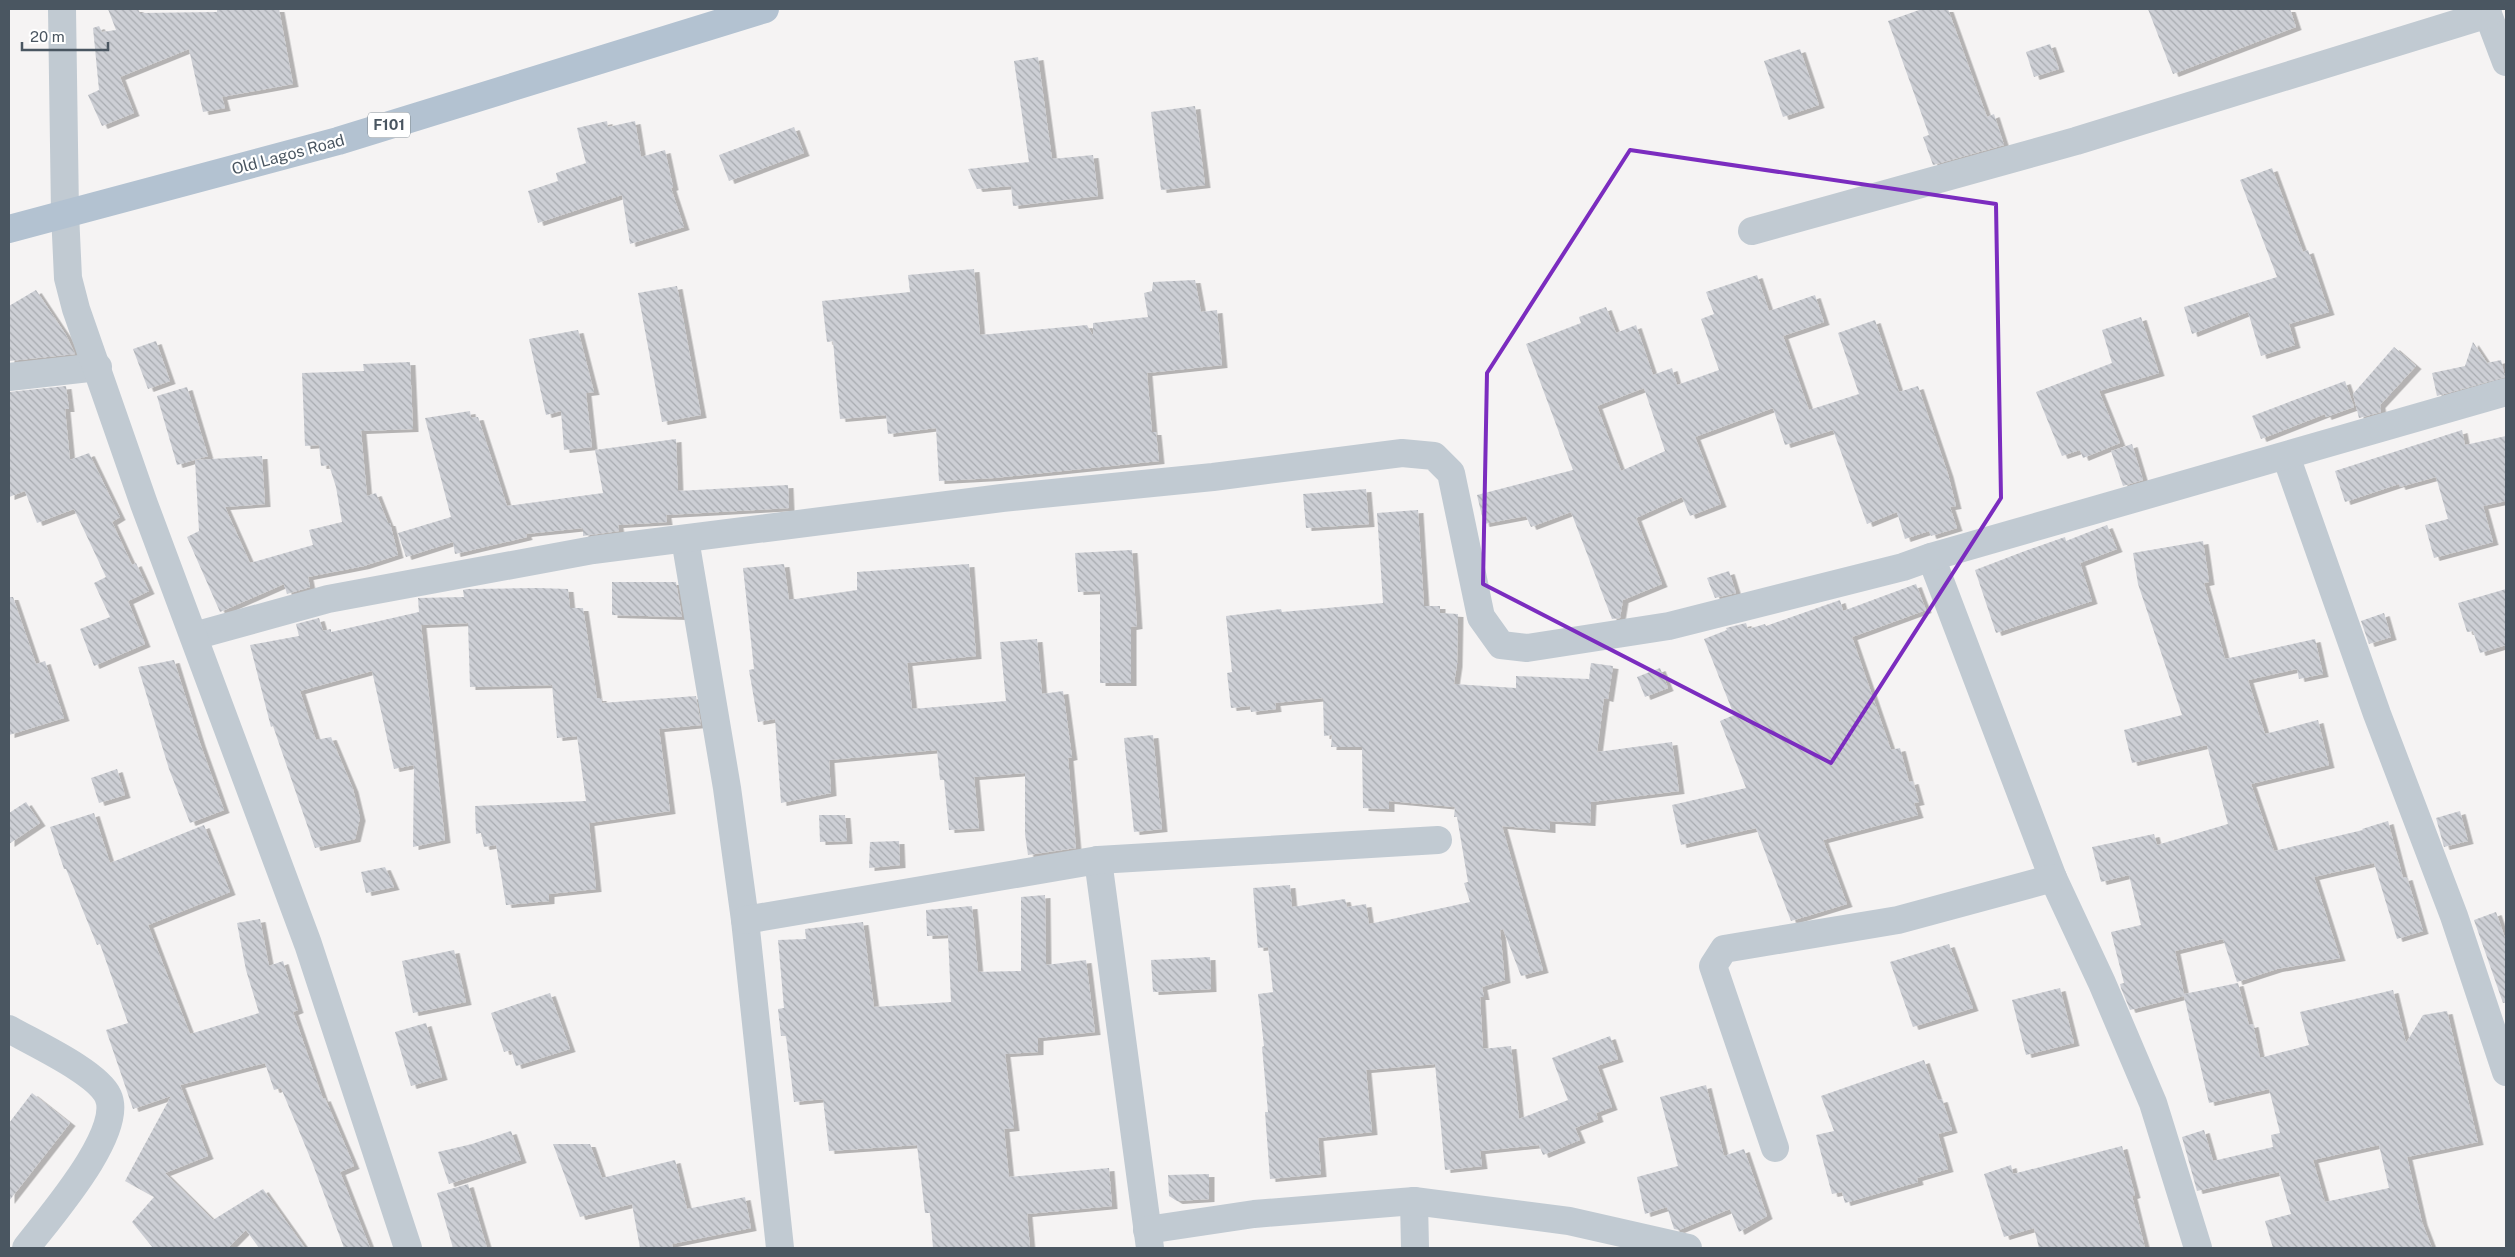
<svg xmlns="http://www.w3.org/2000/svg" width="2515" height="1257" viewBox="0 0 2515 1257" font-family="'Public Sans',sans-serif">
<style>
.building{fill:url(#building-back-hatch);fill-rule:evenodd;filter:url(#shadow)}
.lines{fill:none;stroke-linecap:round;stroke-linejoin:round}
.minor{stroke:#c1cad2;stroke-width:28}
.tertiary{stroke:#c1cad2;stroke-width:28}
.primary{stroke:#b3c2d1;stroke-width:28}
.marked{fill:none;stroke:#7b2cbf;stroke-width:4;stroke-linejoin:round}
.labels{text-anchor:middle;stroke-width:4.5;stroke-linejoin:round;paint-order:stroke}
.shield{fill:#fff;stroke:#808990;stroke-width:1}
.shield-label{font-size:15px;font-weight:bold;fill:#4a5661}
.street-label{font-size:16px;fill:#4a5661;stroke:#fff}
</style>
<defs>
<pattern id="building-back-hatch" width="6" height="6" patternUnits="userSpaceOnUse" patternTransform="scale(1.25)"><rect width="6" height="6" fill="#cdcfd5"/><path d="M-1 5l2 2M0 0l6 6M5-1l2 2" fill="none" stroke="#a8abb0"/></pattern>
<filter id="shadow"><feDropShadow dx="5.5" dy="3" stdDeviation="0" flood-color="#0004"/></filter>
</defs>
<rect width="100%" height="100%" fill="#f5f3f3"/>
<g class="building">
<path d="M 108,9 L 138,9 L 140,13 L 217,12 L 217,9 L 279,9 L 293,84 L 222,97 L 225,108 L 203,112 L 189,49 L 120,77 L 134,113 L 102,126 L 88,95 L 99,90 L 93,28 L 99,26 L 102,32 L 116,30 Z"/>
<path d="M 1922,9 L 1948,9 L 1987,117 L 1994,114 L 2004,145 L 1933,165 L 1923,137 L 1929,135 L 1888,21 Z"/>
<path d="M 2148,9 L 2290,9 L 2296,27 L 2173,74 Z"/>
<path d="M 2050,44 L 2059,69 L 2034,77 L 2026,52 Z"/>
<path d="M 1800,49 L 1819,105 L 1783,117 L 1764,61 Z"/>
<path d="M 1038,57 L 1052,159 L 1093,155 L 1098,196 L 1013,206 L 1011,186 L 977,189 L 968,169 L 1029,162 L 1014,61 Z"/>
<path d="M 1195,106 L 1205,185 L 1161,190 L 1151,112 Z"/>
<path d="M 607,121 L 608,127 L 635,121 L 641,157 L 665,150 L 673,187 L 671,188 L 684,227 L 630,244 L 622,195 L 538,223 L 528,191 L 558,181 L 556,173 L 586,163 L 577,128 Z"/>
<path d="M 794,127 L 804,153 L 729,181 L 719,155 Z"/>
<path d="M 2272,168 L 2303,252 L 2308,250 L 2329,312 L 2289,324 L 2295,345 L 2261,356 L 2248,312 L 2192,334 L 2184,307 L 2277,277 L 2240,180 Z"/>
<path d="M 974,269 L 980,335 L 1087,325 L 1093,336 L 1093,323 L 1148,317 L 1144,293 L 1152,291 L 1153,282 L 1195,280 L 1201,312 L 1217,310 L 1222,365 L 1147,373 L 1152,432 L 1156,432 L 1159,461 L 994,478 L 939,481 L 936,428 L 888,434 L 886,415 L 840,419 L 833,341 L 827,342 L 822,301 L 910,292 L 908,275 Z"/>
<path d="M 1757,275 L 1769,311 L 1815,295 L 1824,322 L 1783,336 L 1809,410 L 1859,394 L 1838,333 L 1875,320 L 1899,392 L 1918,386 L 1948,474 L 1956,506 L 1950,507 L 1957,528 L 1931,536 L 1929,531 L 1905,539 L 1897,512 L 1867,524 L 1833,430 L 1785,445 L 1773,408 L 1695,437 L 1721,504 L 1690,516 L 1682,497 L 1636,518 L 1662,584 L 1623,600 L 1620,618 L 1612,619 L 1571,512 L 1531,527 L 1526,516 L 1484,524 L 1477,495 L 1573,470 L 1526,344 L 1581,323 L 1579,317 L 1606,307 L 1616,333 L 1636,325 L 1653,375 L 1672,368 L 1677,385 L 1719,370 L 1701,319 L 1714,314 L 1706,292 ZM 1644,388 L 1665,451 L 1621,471 L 1597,406 Z"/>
<path d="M 677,286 L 701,415 L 662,422 L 638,293 Z"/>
<path d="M 36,290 L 66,335 L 75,354 L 9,361 L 9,306 Z"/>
<path d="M 2141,317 L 2159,373 L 2099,391 L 2120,443 L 2083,458 L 2080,450 L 2062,456 L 2036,392 L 2112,363 L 2102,330 Z"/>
<path d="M 578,330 L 594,392 L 586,393 L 592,447 L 564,450 L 561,411 L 546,415 L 529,339 Z"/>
<path d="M 156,341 L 170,381 L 148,389 L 133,349 Z"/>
<path d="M 2473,342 L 2487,363 L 2501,360 L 2505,377 L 2437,396 L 2432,373 L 2465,366 Z"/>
<path d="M 2394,347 L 2416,366 L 2380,405 L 2381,412 L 2359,418 L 2353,394 Z"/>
<path d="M 410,362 L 413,429 L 361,431 L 367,496 L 376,493 L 388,523 L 390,523 L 398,555 L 364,566 L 308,577 L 310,587 L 287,594 L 284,584 L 220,612 L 187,537 L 199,531 L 195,460 L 262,456 L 265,504 L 225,507 L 250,563 L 313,545 L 309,530 L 342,522 L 336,487 L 329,465 L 321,466 L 319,445 L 305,446 L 302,373 L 364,371 L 363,364 Z"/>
<path d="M 2345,381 L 2354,407 L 2326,417 L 2325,414 L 2261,439 L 2252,416 Z"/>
<path d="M 66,386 L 69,409 L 65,409 L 70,460 L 89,453 L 120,517 L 112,522 L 132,565 L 136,563 L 149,591 L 128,601 L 145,644 L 94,666 L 80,629 L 110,617 L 94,583 L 106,577 L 74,509 L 37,523 L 25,491 L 9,497 L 9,392 Z"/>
<path d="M 187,387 L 208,456 L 177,465 L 157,396 Z"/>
<path d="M 470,411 L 471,418 L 478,417 L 507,506 L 603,493 L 595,450 L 676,439 L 678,491 L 788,485 L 789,508 L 666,515 L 667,522 L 618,525 L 619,531 L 583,536 L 583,528 L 526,534 L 527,537 L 455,554 L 453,542 L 406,557 L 398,533 L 451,517 L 425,418 Z"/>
<path d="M 2462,430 L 2465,445 L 2506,436 L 2506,501 L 2483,506 L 2493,542 L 2434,558 L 2425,525 L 2448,519 L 2436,477 L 2400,487 L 2399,484 L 2345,502 L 2335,471 Z"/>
<path d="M 2132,444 L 2143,480 L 2123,486 L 2111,451 Z"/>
<path d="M 1366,489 L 1369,524 L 1306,528 L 1303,494 Z"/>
<path d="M 1418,510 L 1424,606 L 1440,606 L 1440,613 L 1458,614 L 1457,664 L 1454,684 L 1516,688 L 1516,676 L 1589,679 L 1591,663 L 1613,666 L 1608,699 L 1604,698 L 1597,752 L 1672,742 L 1679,791 L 1591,802 L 1590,823 L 1550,821 L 1550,830 L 1502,826 L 1543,970 L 1521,976 L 1503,929 L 1500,930 L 1505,980 L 1482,987 L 1484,997 L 1480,997 L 1483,1049 L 1511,1046 L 1519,1119 L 1568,1100 L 1552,1058 L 1610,1036 L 1618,1059 L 1597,1066 L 1612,1107 L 1596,1113 L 1598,1119 L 1575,1128 L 1580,1140 L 1543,1155 L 1539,1145 L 1480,1151 L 1482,1166 L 1445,1170 L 1435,1064 L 1366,1070 L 1372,1132 L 1318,1138 L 1321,1174 L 1270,1179 L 1265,1112 L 1268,1112 L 1262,1047 L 1264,1046 L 1258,994 L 1273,992 L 1268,947 L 1258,948 L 1253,888 L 1290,885 L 1292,907 L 1345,899 L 1347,907 L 1366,904 L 1369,924 L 1470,902 L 1464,883 L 1468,882 L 1457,817 L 1454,817 L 1455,807 L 1389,801 L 1389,809 L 1363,808 L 1362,747 L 1331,747 L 1332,735 L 1324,736 L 1323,698 L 1275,703 L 1276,709 L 1251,712 L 1250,706 L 1231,708 L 1227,673 L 1232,672 L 1226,616 L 1281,609 L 1282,612 L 1383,603 L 1377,513 Z"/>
<path d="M 2107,525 L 2117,549 L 2080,563 L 2092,601 L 1996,633 L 1975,570 L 2025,551 L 2065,537 L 2066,541 Z"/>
<path d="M 2203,541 L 2209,582 L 2204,583 L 2225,659 L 2315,639 L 2323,674 L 2299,679 L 2297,669 L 2248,680 L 2265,734 L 2318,720 L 2329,765 L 2251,784 L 2274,851 L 2363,830 L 2362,829 L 2388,821 L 2403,878 L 2407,877 L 2423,931 L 2397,939 L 2374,863 L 2314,877 L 2340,958 L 2277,969 L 2237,982 L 2223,939 L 2175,951 L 2184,994 L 2238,983 L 2249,1025 L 2253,1024 L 2260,1058 L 2309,1045 L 2300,1012 L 2393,990 L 2406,1043 L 2423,1015 L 2447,1011 L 2478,1142 L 2407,1157 L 2422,1222 L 2432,1248 L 2273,1248 L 2265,1221 L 2291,1214 L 2279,1172 L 2197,1191 L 2182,1137 L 2204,1130 L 2213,1161 L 2273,1147 L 2271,1135 L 2280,1133 L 2269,1089 L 2209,1103 L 2184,996 L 2130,1010 L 2121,988 L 2120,984 L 2124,983 L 2111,932 L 2141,925 L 2129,875 L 2101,882 L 2092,847 L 2154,834 L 2157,845 L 2228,824 L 2207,745 L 2132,763 L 2124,730 L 2182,715 L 2138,584 L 2133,553 ZM 2379,1145 L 2389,1188 L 2325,1202 L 2313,1160 Z"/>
<path d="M 1132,550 L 1137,626 L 1131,627 L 1131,683 L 1100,683 L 1100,591 L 1078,592 L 1075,553 Z"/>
<path d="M 784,564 L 789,600 L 857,590 L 857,572 L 969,564 L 976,656 L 907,663 L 912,709 L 1006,701 L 1000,642 L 1037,639 L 1042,694 L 1063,691 L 1072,757 L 1068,758 L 1076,848 L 1028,855 L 1025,834 L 1025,773 L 974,777 L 979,828 L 949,830 L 944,780 L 940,780 L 937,750 L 829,760 L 831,793 L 781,803 L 775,719 L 758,722 L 749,670 L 754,669 L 743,568 Z"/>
<path d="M 1729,571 L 1736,593 L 1715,598 L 1707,578 Z"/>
<path d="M 612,582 L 676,582 L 682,617 L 612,615 Z"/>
<path d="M 1916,584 L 1926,610 L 1852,637 L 1891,750 L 1900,748 L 1909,782 L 1913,781 L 1919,802 L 1914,803 L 1918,815 L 1823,840 L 1847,904 L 1791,921 L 1756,828 L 1681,845 L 1672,805 L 1746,788 L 1720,721 L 1734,715 L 1704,639 L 1727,630 L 1726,628 L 1746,623 L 1748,629 L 1765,624 L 1766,626 L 1840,600 L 1843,611 Z"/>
<path d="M 538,588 L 568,589 L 570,608 L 583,608 L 597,698 L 601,698 L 602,703 L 696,696 L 701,725 L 659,729 L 670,811 L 589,823 L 596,889 L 549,894 L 549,901 L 506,905 L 496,845 L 484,847 L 481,833 L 476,834 L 475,806 L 586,801 L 577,736 L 557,738 L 552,685 L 470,687 L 468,623 L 421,625 L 445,840 L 413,847 L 414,765 L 394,769 L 372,671 L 300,691 L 316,740 L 331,737 L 353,789 L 360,818 L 355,839 L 315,848 L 273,726 L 271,727 L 250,645 L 299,636 L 296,624 L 319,618 L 323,631 L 331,629 L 331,632 L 419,612 L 418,598 L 464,597 L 463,590 L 467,589 Z"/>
<path d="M 2506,589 L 2506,645 L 2480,653 L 2473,631 L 2467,632 L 2458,603 Z"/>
<path d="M 9,597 L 13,597 L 36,664 L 45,661 L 64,718 L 9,735 Z"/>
<path d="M 2384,613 L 2391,637 L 2369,644 L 2361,621 Z"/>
<path d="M 174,660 L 200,743 L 224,810 L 190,823 L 169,769 L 138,667 Z"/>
<path d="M 1660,668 L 1668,688 L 1645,697 L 1637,677 Z"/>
<path d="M 1153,735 L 1162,829 L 1134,832 L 1124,738 Z"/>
<path d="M 117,769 L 125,795 L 99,803 L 91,778 Z"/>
<path d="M 26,802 L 40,823 L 9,844 L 9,813 Z"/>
<path d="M 2460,811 L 2468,841 L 2444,847 L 2436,818 Z"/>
<path d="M 94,813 L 110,863 L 204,825 L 230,892 L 148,925 L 190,1034 L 259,1013 L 246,970 L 237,923 L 260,919 L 269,966 L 283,961 L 298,1010 L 293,1012 L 323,1099 L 325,1098 L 354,1166 L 340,1172 L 370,1248 L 344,1248 L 312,1162 L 281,1088 L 274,1090 L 265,1063 L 180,1085 L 208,1156 L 165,1173 L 213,1220 L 263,1189 L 305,1248 L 259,1248 L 246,1230 L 228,1248 L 153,1248 L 132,1222 L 154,1197 L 125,1181 L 171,1096 L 133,1109 L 106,1030 L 128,1023 L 100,944 L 97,945 L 66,869 L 64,869 L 50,827 Z"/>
<path d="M 819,815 L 845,815 L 847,841 L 820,842 Z"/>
<path d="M 899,841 L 900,865 L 869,868 L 870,842 Z"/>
<path d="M 385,867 L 394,887 L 366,893 L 361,872 Z"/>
<path d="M 1045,895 L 1046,965 L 1086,960 L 1095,1032 L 1038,1038 L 1038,1052 L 1005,1054 L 1014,1128 L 1004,1129 L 1009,1177 L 1109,1168 L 1112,1206 L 1027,1214 L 1030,1248 L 933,1248 L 930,1213 L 925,1213 L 917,1145 L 829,1151 L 823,1099 L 794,1102 L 786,1036 L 781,1036 L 778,1009 L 784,1008 L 778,940 L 806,939 L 805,929 L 863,922 L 874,1007 L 951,1002 L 948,935 L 927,936 L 926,910 L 972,906 L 978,972 L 1021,971 L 1021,897 Z"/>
<path d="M 2496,912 L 2506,941 L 2506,1003 L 2503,1003 L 2474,920 Z"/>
<path d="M 1949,944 L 1973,1008 L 1913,1027 L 1890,962 Z"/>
<path d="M 454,950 L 466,1002 L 413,1013 L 402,961 Z"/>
<path d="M 1210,957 L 1211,989 L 1153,992 L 1151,960 Z"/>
<path d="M 2060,988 L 2074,1043 L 2026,1055 L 2012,1000 Z"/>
<path d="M 550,993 L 570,1049 L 516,1066 L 511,1050 L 504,1052 L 491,1013 Z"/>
<path d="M 426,1023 L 442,1077 L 411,1086 L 395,1032 Z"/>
<path d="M 1924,1060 L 1938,1100 L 1942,1099 L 1952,1130 L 1938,1134 L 1948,1169 L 1917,1178 L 1918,1182 L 1845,1203 L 1842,1192 L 1832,1194 L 1816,1135 L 1834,1131 L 1821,1096 Z"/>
<path d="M 1706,1085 L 1724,1156 L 1744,1149 L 1767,1216 L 1739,1232 L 1730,1209 L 1679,1230 L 1674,1229 L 1667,1207 L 1645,1214 L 1637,1177 L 1678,1166 L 1660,1097 Z"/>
<path d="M 32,1093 L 70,1123 L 9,1201 L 9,1123 Z"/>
<path d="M 511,1131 L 521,1160 L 449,1184 L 438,1152 L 472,1144 Z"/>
<path d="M 553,1144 L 590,1144 L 602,1178 L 675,1160 L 687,1209 L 745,1197 L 751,1228 L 672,1244 L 673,1248 L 640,1248 L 632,1204 L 580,1217 Z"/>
<path d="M 2122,1146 L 2135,1195 L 2132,1196 L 2145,1248 L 2039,1248 L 2034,1228 L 2004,1237 L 1984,1174 L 2011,1165 L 2013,1174 Z"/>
<path d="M 1209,1174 L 1209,1199 L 1177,1201 L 1169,1196 L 1168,1175 Z"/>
<path d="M 468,1184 L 487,1248 L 453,1248 L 437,1193 Z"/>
</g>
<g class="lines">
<g class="minor">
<path d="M 2486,9 L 2506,62"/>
<path d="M 1752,231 L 2076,141 L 2488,14"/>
<path d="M 9,377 L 98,367"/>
<path d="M 2286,456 L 2377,714 L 2454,916 L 2506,1072"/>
<path d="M 685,539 L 727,788 L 745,920 L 780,1248"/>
<path d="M 1931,557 L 2053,878 L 2102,983 L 2153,1103 L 2198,1248"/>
<path d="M 194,636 L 328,599 L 593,550 L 1002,498 L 1213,477 L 1402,453 L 1434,456 L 1451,473 L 1481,617 L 1501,645 L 1527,648 L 1669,626 L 1903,567 L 1931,557 L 2506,392"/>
<path d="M 1098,860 L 1150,1248"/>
<path d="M 745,920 L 1098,860 L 1438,840"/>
<path d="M 9,1029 C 33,1043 97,1072 108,1096 C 125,1132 48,1219 26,1248"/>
<path d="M 1775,1148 L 1713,966 L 1724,949 L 1898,920 L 2053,878"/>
<path d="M 1414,1201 L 1415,1248"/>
<path d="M 1147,1230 L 1254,1214 L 1414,1201 L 1569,1221 L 1688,1248"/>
</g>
<path class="tertiary" d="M 62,9 L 65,213 L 68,278 L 76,309 L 144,504 L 308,944 L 408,1248"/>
<path class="primary" d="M 9,229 L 338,141 L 765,9"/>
</g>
<path class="marked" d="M 1630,150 L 1996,204 L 2001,498 L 1831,763 L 1483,584 L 1487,373 Z"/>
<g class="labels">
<rect class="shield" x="368" y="112.5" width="42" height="25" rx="4"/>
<g class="shield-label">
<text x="389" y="130">F101</text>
</g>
<g class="street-label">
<text transform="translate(288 154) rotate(-15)" y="6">Old Lagos Road</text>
</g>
</g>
<rect width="2515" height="1257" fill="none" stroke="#4a5661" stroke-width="20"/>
<path d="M22 42v8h86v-8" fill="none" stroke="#4a5661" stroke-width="2.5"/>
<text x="30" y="42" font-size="15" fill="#4a5661" stroke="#ffffff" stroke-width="4" paint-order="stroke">20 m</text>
</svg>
